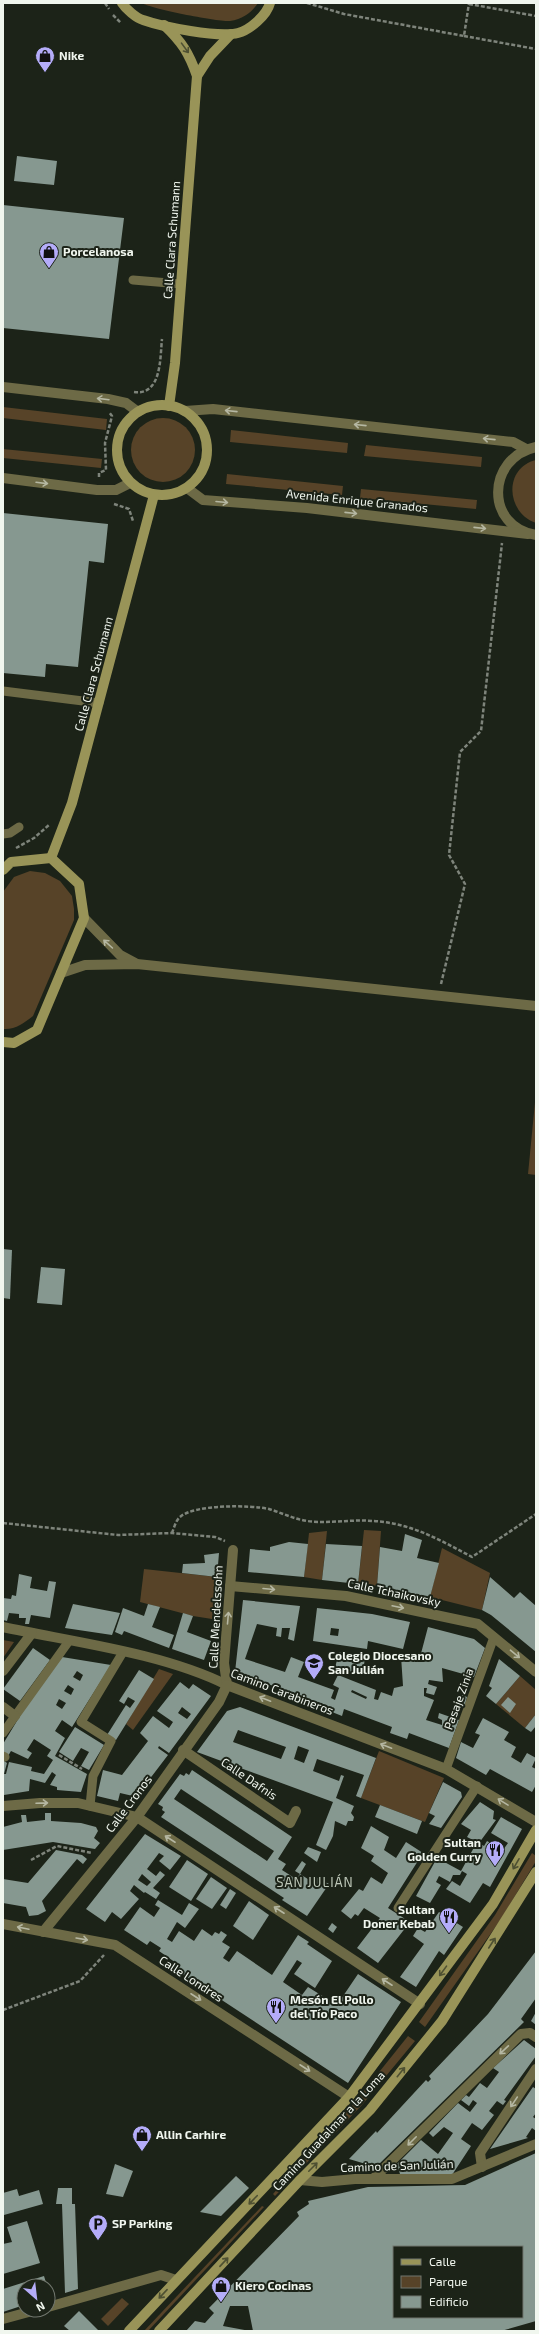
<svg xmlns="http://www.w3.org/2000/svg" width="539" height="2334" viewBox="0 0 539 2334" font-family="'Exo 2',sans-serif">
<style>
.green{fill:#574328}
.building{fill:#869890;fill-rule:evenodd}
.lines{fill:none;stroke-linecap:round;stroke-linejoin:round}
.path{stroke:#7e847b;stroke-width:2.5;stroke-dasharray:4 2;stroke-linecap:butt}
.lane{stroke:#6d6a46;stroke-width:9}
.street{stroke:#6d6a46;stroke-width:10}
.secondary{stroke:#999458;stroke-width:10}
.oneway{stroke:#4e5032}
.oneway2{stroke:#b5b7a2}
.labels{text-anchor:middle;stroke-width:4;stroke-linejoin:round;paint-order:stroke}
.poi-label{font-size:12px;font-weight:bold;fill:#f0f6ee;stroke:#1c2318;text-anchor:start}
.street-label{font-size:12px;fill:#f0f6ee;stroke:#1c2318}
.neighbourhood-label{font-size:13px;letter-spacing:1px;fill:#bdc7b8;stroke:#1c2318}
</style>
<rect width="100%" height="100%" fill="#1c2318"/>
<g class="green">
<path d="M 142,3 L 258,3 C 251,13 243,19 230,21 C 219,22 151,9 142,3 Z"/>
<path d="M 3,407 L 107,419 L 106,430 L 3,418 Z"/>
<circle cx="163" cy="450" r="32"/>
<path d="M 231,430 L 348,443 L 347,453 L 230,442 Z"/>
<path d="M 366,445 L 482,457 L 481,467 L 364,456 Z"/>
<path d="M 3,449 L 102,459 L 101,468 L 3,458 Z"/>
<path d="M 536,460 L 536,523 C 506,513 503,468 536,460 Z"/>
<path d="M 227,474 L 343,486 L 342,495 L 226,484 Z"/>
<path d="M 361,489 L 477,500 L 476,509 L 360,498 Z"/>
<path d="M 30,871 L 45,873 L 60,881 L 72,896 L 74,909 L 74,920 L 33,1016 C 24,1023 15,1030 3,1029 L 3,892 L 14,877 Z"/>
<path d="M 536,1092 L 536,1175 L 528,1174 Z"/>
<path d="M 364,1530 L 381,1531 L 377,1586 L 358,1584 Z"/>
<path d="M 327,1531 L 322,1580 L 304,1577 L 309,1533 Z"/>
<path d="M 442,1548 L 490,1573 L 482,1610 L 430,1597 Z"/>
<path d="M 144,1569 L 217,1577 L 212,1619 L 193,1616 L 140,1602 Z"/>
<path d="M 3,1640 L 14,1642 L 3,1658 Z"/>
<path d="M 159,1669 L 173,1674 L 133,1730 L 126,1724 Z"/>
<path d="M 520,1676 L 536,1690 L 536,1714 L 525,1728 L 496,1704 Z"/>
<path d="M 379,1751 L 444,1778 L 425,1822 L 361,1798 Z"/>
<path d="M 532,1853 L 536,1856 L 536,1861 L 501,1919 L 425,2027 L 419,2022 L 495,1915 Z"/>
<path d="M 408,2036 L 415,2041 L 362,2105 L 275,2196 L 273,2194 L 356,2101 Z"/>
<path d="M 262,2206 L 264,2207 L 148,2331 L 144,2331 Z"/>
<path d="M 122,2298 L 129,2304 L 108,2326 L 101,2319 Z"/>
</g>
<g class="building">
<path d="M 17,156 L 57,161 L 54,185 L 14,181 Z"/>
<path d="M 3,205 L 124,218 L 109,339 L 3,328 Z"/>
<path d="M 3,513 L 108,524 L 104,563 L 89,561 L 78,667 L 46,664 L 45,677 L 3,673 Z"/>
<path d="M 3,1249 L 12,1250 L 10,1299 L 3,1298 Z"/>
<path d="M 41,1267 L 65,1269 L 62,1305 L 37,1303 Z"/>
<path d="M 405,1534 L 422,1540 L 417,1558 L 439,1563 L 430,1597 L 377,1586 L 380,1547 L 402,1551 Z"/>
<path d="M 289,1542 L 308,1544 L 304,1577 L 248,1572 L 250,1549 L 270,1551 L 270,1547 Z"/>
<path d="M 326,1544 L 362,1546 L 358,1584 L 322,1580 Z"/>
<path d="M 219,1553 L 217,1577 L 182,1573 L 183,1564 L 205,1563 L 204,1555 Z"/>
<path d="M 19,1574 L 32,1577 L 30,1588 L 47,1591 L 49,1581 L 56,1582 L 50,1618 L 31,1615 L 29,1624 L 25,1624 L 26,1618 L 19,1618 L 19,1614 L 9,1613 L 7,1621 L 3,1620 L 3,1598 L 11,1599 L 12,1595 L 16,1596 Z"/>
<path d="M 490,1577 L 514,1598 L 520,1592 L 536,1606 L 536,1652 L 491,1615 L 482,1610 Z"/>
<path d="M 243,1600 L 300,1606 L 294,1641 L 288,1639 L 290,1628 L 282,1628 L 281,1637 L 276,1636 L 277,1628 L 257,1624 L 245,1659 L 285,1672 L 291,1657 L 304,1662 L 298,1677 L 334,1690 L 331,1698 L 335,1700 L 339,1688 L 333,1685 L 338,1675 L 376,1690 L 374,1699 L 378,1700 L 381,1692 L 392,1696 L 394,1688 L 403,1686 L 401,1656 L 419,1661 L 428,1627 L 474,1639 L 485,1648 L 474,1677 L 442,1668 L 443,1682 L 429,1680 L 428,1684 L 437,1687 L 434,1695 L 426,1693 L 427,1688 L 424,1688 L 424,1696 L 434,1700 L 426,1720 L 442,1725 L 442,1720 L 438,1718 L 439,1713 L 459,1720 L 449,1748 L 409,1733 L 407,1739 L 390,1733 L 392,1727 L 344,1709 L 342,1716 L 327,1710 L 328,1706 L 235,1672 ZM 352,1690 L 367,1697 L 366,1699 L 351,1692 Z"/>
<path d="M 73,1604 L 120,1613 L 112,1635 L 65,1628 Z"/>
<path d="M 148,1604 L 160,1607 L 152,1627 L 174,1635 L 169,1648 L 124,1631 L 122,1635 L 115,1632 L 123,1608 L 144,1616 Z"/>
<path d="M 317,1608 L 372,1614 L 410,1622 L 403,1649 L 368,1641 L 367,1649 L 313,1641 ZM 331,1628 L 339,1629 L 338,1636 L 330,1635 Z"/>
<path d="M 183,1613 L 193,1616 L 187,1632 L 211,1641 L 204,1660 L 172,1649 Z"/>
<path d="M 33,1648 L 50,1660 L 20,1701 L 3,1689 Z"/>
<path d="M 339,1652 L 365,1659 L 362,1675 L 335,1668 Z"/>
<path d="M 62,1657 L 111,1665 L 72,1727 L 62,1720 L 55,1731 L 65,1738 L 55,1756 L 87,1774 L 81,1792 L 57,1790 L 57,1787 L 50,1785 L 56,1775 L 52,1772 L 45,1783 L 30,1779 L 29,1791 L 4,1795 L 3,1760 L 7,1763 L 4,1774 L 6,1774 L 9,1762 L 32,1767 L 31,1771 L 44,1774 L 53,1760 L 47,1756 L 51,1750 L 34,1739 L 27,1750 L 32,1753 L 28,1759 L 11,1751 L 8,1756 L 3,1752 L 3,1744 L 23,1711 ZM 77,1671 L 83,1675 L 80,1681 L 73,1677 ZM 68,1685 L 74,1689 L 71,1695 L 64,1691 ZM 59,1699 L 66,1703 L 62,1709 L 56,1705 Z"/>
<path d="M 499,1659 L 520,1676 L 496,1704 L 486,1696 L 492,1688 L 489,1686 Z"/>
<path d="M 139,1670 L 154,1679 L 116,1740 L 107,1735 L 126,1705 L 130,1708 L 135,1701 L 128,1697 L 124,1704 L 119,1701 Z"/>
<path d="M 180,1682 L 189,1689 L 193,1684 L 211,1696 L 169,1753 L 159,1746 L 158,1748 L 168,1755 L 139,1793 L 134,1791 L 133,1796 L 120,1793 L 118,1801 L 97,1796 L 103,1770 L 122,1775 L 148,1741 L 140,1733 L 153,1716 L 169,1728 L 173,1722 L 157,1711 ZM 182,1707 L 191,1714 L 187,1719 L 178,1713 Z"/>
<path d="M 462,1695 L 467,1697 L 465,1705 L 459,1703 Z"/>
<path d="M 508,1697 L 516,1704 L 510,1713 L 501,1705 Z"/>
<path d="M 240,1707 L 376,1758 L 361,1798 L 356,1796 L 364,1775 L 317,1759 L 313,1771 L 339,1781 L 341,1775 L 344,1776 L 336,1798 L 354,1806 L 351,1813 L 354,1817 L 353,1821 L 348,1821 L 346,1826 L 335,1821 L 333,1836 L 326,1850 L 316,1845 L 333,1802 L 197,1752 L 227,1711 ZM 238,1730 L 286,1747 L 281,1759 L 233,1742 ZM 298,1746 L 309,1750 L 304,1763 L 294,1759 Z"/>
<path d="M 536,1714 L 536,1726 L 531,1732 L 525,1728 Z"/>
<path d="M 483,1718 L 509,1732 L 504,1740 L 516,1747 L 511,1757 L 521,1763 L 527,1753 L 536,1758 L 532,1767 L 536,1769 L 536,1785 L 532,1792 L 490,1769 L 486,1775 L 456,1758 L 461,1742 L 473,1748 L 480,1735 L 475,1733 Z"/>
<path d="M 75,1727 L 104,1745 L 89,1770 L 81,1766 L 89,1752 L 81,1748 L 73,1761 L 59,1752 Z"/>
<path d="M 192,1770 L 292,1837 L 278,1859 L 286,1864 L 282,1870 L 296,1879 L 300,1874 L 295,1871 L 302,1861 L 306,1864 L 300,1874 L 311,1881 L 314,1876 L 329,1884 L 307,1916 L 282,1900 L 284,1898 L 161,1817 L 165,1812 L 162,1810 L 163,1807 L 158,1804 L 180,1774 L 184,1776 L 186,1773 L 189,1775 ZM 181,1789 L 274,1851 L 267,1861 L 174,1799 Z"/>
<path d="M 443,1782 L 461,1792 L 462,1797 L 441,1828 L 429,1824 L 435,1816 L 429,1813 Z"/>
<path d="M 480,1802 L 494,1811 L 493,1819 L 496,1820 L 479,1843 L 484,1846 L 487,1841 L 503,1850 L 508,1843 L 491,1833 L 501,1817 L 522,1829 L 490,1887 L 483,1883 L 470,1903 L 446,1889 L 452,1881 L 460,1886 L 467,1874 L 462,1871 L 460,1875 L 453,1875 L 450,1882 L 439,1876 L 436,1882 L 441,1885 L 430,1903 L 416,1896 L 437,1858 L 461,1871 L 477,1842 L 467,1837 L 471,1830 L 461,1824 Z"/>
<path d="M 380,1805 L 422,1821 L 417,1834 L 375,1817 Z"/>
<path d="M 45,1813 L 51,1813 L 51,1821 L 81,1823 L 96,1827 L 98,1831 L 94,1838 L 100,1843 L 95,1849 L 53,1842 L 3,1850 L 3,1827 L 22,1822 L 21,1815 L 26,1815 L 27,1822 L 45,1820 Z"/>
<path d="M 371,1826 L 389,1837 L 384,1850 L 396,1858 L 406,1842 L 423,1853 L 388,1908 L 410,1922 L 378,1963 L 357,1948 L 380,1918 L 364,1908 L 358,1916 L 355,1914 L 351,1919 L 341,1911 L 359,1889 L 363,1891 L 371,1877 L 382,1884 L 388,1873 L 371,1861 L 374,1856 L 361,1848 Z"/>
<path d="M 145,1834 L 181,1856 L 170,1870 L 159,1861 L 164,1856 L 159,1853 L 147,1869 L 156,1876 L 160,1871 L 165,1875 L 153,1888 L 160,1893 L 156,1899 L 145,1892 L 144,1893 L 134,1885 L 130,1891 L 139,1899 L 121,1919 L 112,1912 L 105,1922 L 86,1909 ZM 142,1874 L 151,1882 L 147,1886 L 138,1880 Z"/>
<path d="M 308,1847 L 321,1852 L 317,1862 L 304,1853 Z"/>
<path d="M 56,1850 L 82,1855 L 87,1859 L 83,1864 L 77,1859 L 42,1901 L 46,1911 L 38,1915 L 29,1916 L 26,1907 L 3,1903 L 3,1879 L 28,1883 Z"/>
<path d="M 187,1860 L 208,1874 L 191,1901 L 169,1887 Z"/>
<path d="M 211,1877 L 227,1888 L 212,1909 L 196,1899 Z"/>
<path d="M 230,1889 L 236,1893 L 226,1909 L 220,1905 Z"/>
<path d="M 158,1900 L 182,1915 L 189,1903 L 199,1909 L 185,1928 L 177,1922 L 167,1939 L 172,1942 L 179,1931 L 194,1941 L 202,1929 L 212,1936 L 215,1932 L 219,1934 L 221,1931 L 227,1935 L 222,1942 L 230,1947 L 223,1958 L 229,1962 L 237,1951 L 272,1975 L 298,1935 L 309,1942 L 307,1944 L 332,1961 L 315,1988 L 294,1974 L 302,1963 L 297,1960 L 283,1982 L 302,1995 L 308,1987 L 337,2005 L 358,1974 L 401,2002 L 348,2083 L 176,1970 L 179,1965 L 159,1951 L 161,1948 L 150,1941 L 147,1945 L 124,1930 L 140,1907 L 154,1917 L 160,1908 L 155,1905 Z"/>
<path d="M 249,1901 L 269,1915 L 253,1940 L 233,1926 Z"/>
<path d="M 439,1912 L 463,1927 L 444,1955 L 439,1951 L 416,1987 L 400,1977 L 424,1944 L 413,1936 L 418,1928 L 425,1932 Z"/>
<path d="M 332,1923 L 337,1927 L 333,1933 L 328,1929 Z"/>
<path d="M 536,1951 L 536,1998 L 521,2019 L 524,2022 L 376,2167 L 349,2159 L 376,2131 L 377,2133 L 426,2080 L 428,2082 L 431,2079 L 429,2076 L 488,2014 Z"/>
<path d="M 536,2012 L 536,2025 L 531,2021 Z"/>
<path d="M 524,2040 L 536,2049 L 536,2056 L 504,2100 L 506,2101 L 503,2105 L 497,2101 L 489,2111 L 494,2115 L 482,2130 L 472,2123 L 461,2139 L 471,2146 L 452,2175 L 422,2176 L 400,2174 L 397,2164 L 421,2140 L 438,2154 L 453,2133 L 444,2127 L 433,2137 L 429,2133 L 458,2103 L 470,2112 L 477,2103 L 473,2100 L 469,2106 L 461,2100 L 466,2095 L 469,2097 L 480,2083 L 487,2088 L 499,2072 L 493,2068 Z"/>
<path d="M 533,2087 L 536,2089 L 536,2113 L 533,2117 L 536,2119 L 536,2131 L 532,2128 L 526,2137 L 528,2138 L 490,2149 Z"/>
<path d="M 536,2153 L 536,2321 L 501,2331 L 253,2331 L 248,2306 L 230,2306 L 223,2326 L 250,2331 L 186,2331 L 195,2321 L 205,2323 L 214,2313 L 209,2308 L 299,2216 L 297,2212 L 309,2204 L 308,2201 L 368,2187 L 465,2185 ZM 394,2247 L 522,2247 L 522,2317 L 394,2317 Z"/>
<path d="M 115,2164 L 133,2171 L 123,2197 L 106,2194 Z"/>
<path d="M 236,2176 L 249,2188 L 221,2216 L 200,2212 Z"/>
<path d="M 58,2188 L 72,2188 L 72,2204 L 75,2204 L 78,2289 L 65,2293 L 62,2204 L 56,2204 Z"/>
<path d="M 17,2189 L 19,2196 L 39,2190 L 43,2204 L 4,2215 L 3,2193 Z"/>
<path d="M 27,2221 L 40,2263 L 3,2274 L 3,2244 L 12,2242 L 7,2227 Z"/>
<path d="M 44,2276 L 47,2286 L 24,2286 L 24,2305 L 3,2312 L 3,2289 Z"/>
<path d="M 79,2311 L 99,2331 L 70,2331 L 64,2326 Z"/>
</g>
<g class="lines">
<g class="path">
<path d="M 105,3 L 109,9"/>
<path d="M 307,3 L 344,14 L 464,36 L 469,3"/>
<path d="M 469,4 L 536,16"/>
<path d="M 113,15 L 121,23"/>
<path d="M 464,36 L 536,49"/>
<path d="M 134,392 C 162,396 160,357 162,339"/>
<path d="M 99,477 L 99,473 L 106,470 L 105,443 L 112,416 L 109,412"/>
<path d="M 114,504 L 129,509 L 133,521"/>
<path d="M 16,848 L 34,838 L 49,825"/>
<path d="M 441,984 L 465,884 L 449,855 L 460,752 L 481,731 L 502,543"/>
<path d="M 3,1523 L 118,1535 L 172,1533 L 215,1537 L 225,1541"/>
<path d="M 172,1533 C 174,1528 176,1520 180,1517 C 194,1504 251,1505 269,1509 C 282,1513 294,1519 307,1521 C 329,1524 351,1519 373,1521 C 411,1523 440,1540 472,1557 L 536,1514"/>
<path d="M 59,1755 L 82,1769"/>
<path d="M 31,1860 L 57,1846 L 92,1853"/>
<path d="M 3,2010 L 80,1981 L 104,1955"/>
</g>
<g class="lane">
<path d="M 133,280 L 181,284"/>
<path d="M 3,691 L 99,703"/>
<path d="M 3,834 L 10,833 L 19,827"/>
<path d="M 3,1733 L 69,1641"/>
<path d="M 3,1756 L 5,1757"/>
<path d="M 446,1769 L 494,1637"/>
<path d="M 90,1806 L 93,1776 L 111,1741 L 81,1722 L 123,1652"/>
<path d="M 398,1908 L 477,1786"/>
</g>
<g class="street">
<path d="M 3,387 L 108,399 L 126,403 L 138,412"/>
<path d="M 185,411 L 213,409 L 513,442 L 526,449"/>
<path d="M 536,447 C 486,458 485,527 536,535"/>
<path d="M 3,478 L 97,490 L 116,490 L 130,483"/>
<path d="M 187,488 L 203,500 L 307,508 L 528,534"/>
<path d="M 84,918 L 120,955 L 135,963"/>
<path d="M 61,973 L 85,965 L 137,964 L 536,1006"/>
<path d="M 230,1586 L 346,1596 L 478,1624 L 536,1672"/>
<path d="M 3,1627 C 73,1642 163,1653 227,1685 L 446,1769 L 536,1822"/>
<path d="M 3,1671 L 32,1633"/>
<path d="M 227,1685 L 224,1663 L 233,1550"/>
<path d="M 3,1707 L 15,1716"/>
<path d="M 183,1750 L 290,1823 L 296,1811"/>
<path d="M 3,1806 L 40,1803 L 78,1803 L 137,1817 L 420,2004"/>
<path d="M 3,1924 L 115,1945 L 349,2097"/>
<path d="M 43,1932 L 137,1817 L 219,1702 L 227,1685"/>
<path d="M 482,2167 L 480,2153 L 536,2069"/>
<path d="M 373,2179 L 521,2034 L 530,2033 L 536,2037"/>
<path d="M 300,2180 L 322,2182 L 355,2179 L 452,2179 L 536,2144"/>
<path d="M 48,2307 L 161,2275 L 176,2280"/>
<path d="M 3,2319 L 36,2310"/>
</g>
<g class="secondary">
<path d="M 122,3 C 126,9 136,18 143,20 C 163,27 218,38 238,33 C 250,30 267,15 270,3"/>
<path d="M 164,25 C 182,42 189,53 197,76 L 175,363 L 169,406"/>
<path d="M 197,76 L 210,56 L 231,34"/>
<circle cx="162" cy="450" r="45"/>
<path d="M 51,858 L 72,803 L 154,495"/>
<path d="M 3,870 L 11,862 L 51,858 L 79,884 L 84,918 L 37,1030 L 14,1043 L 3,1042"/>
<path d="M 129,2331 L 349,2097 L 493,1904 L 536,1830"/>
<path d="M 159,2331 L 300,2180 L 370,2110 L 442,2021 L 536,1872"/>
</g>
</g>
<defs><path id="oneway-shaft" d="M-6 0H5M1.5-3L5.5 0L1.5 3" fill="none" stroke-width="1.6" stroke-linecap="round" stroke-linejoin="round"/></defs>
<g class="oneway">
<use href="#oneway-shaft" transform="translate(185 48) rotate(54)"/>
<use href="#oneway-shaft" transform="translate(516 1864) rotate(120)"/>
<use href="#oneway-shaft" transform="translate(492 1943) rotate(-57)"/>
<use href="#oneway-shaft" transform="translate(443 1971) rotate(126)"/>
<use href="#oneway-shaft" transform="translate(401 2072) rotate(-51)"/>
<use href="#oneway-shaft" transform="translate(313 2167) rotate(-45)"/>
<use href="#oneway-shaft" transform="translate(253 2200) rotate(134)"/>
<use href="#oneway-shaft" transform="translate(224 2262) rotate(-47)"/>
<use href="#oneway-shaft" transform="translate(163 2294) rotate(133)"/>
</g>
<g class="oneway2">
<use href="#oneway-shaft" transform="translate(103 399) rotate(-173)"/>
<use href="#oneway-shaft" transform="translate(231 411) rotate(-174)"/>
<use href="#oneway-shaft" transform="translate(360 425) rotate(-174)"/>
<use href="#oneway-shaft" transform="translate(489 439) rotate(-174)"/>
<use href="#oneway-shaft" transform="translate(42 483) rotate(7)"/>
<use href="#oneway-shaft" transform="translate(222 502) rotate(5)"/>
<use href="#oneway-shaft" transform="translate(351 513) rotate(6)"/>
<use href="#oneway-shaft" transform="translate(480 528) rotate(6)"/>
<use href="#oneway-shaft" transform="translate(108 944) rotate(-138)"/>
<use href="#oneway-shaft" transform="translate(269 1589) rotate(5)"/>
<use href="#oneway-shaft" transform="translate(398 1607) rotate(12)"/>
<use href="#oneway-shaft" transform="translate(228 1618) rotate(-85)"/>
<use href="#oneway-shaft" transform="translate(515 1654) rotate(40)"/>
<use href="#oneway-shaft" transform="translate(265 1699) rotate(-159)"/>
<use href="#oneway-shaft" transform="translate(386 1746) rotate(-159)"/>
<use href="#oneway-shaft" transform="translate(503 1802) rotate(-148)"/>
<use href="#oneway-shaft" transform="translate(42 1803) rotate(-2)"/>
<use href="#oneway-shaft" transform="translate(170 1839) rotate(-147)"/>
<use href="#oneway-shaft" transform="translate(279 1910) rotate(-147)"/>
<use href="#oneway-shaft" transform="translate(23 1928) rotate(-168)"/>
<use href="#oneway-shaft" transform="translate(82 1939) rotate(10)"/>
<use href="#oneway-shaft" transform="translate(387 1982) rotate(-147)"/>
<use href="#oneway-shaft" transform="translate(196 1997) rotate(33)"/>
<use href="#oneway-shaft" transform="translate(504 2050) rotate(137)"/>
<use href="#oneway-shaft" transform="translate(305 2068) rotate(33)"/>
<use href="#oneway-shaft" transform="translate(514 2102) rotate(124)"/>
<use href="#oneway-shaft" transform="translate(412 2141) rotate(135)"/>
</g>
<defs>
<symbol id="shop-pin" viewBox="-11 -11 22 30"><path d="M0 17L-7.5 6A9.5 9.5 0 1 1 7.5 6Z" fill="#b4acf9" stroke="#1c2318"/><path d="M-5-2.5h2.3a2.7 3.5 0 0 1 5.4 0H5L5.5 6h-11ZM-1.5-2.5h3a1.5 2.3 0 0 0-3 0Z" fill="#111"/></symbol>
<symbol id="school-pin" viewBox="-11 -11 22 30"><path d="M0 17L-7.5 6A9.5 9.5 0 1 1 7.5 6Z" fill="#b4acf9" stroke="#1c2318"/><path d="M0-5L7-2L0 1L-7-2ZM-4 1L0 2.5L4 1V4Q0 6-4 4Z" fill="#111"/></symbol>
<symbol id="restaurant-pin" viewBox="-11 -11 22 30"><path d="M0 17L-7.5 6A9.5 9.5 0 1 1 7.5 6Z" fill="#b4acf9" stroke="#1c2318"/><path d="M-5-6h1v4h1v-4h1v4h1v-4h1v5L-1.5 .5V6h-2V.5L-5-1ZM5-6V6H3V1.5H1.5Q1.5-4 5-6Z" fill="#111"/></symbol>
<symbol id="parking-pin" viewBox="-11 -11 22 30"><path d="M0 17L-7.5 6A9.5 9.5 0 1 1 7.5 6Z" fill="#b4acf9" stroke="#1c2318"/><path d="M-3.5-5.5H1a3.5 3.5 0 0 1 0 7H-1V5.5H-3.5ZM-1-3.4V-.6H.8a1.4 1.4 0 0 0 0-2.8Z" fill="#111"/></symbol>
</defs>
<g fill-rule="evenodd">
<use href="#shop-pin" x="34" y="45" width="22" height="30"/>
<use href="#shop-pin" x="38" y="241" width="22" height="30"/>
<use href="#school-pin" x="303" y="1652" width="22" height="30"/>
<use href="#restaurant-pin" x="484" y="1839" width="22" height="30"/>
<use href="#restaurant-pin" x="438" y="1906" width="22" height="30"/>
<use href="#restaurant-pin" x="265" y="1996" width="22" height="30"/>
<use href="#shop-pin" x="131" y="2124" width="22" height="30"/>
<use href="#parking-pin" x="87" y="2213" width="22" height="30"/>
<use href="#shop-pin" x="210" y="2275" width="22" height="30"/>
</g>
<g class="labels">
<g class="poi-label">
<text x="59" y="60">Nike</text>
<text x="63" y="256">Porcelanosa</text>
<text x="328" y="1660">Colegio Diocesano<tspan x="328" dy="14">San Julián</tspan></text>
<text x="481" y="1847" text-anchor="end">Sultan<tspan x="481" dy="14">Golden Curry</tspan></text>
<text x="435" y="1914" text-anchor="end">Sultan<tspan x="435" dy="14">Doner Kebab</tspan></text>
<text x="290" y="2004">Mesón El Pollo<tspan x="290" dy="14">del Tío Paco</tspan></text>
<text x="156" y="2139">Allin Carhire</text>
<text x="112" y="2228">SP Parking</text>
<text x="235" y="2290">Kiero Cocinas</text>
</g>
<g class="street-label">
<text transform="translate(172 240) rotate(-86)" y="4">Calle Clara Schumann</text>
<text transform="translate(357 501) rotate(6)" y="4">Avenida Enrique Granados</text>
<text transform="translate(94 674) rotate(-75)" y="4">Calle Clara Schumann</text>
<text transform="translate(394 1593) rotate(12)" y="4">Calle Tchaikovsky</text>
<text transform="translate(216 1617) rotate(-87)" y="4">Calle Mendelssohn</text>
<text transform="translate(282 1692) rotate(21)" y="4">Camino Carabineros</text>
<text transform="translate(459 1699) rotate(-70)" y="4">Pasaje Zinia</text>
<text transform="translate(249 1779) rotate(34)" y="4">Calle Dafnis</text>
<text transform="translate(129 1804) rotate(-53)" y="4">Calle Cronos</text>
<text transform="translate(191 1979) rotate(33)" y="4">Calle Londres</text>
<text transform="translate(329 2131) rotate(-47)" y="4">Camino Guadalmar a la Loma</text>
<text transform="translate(397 2166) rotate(-2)" y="4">Camino de San Julián</text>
</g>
<g class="neighbourhood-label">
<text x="315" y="1887">SAN JULIÁN</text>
</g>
</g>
<rect width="539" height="2334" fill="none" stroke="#f0f6ee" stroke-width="8"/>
<rect x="393" y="2246" width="130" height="72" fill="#1c2318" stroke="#71776e"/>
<rect x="401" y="2259" width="20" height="6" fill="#999458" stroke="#71776e"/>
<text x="429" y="2266" font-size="12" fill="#f0f6ee">Calle</text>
<rect x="401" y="2276" width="20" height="12" fill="#574328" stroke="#71776e"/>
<text x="429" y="2286" font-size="12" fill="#f0f6ee">Parque</text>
<rect x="401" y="2296" width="20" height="12" fill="#869890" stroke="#71776e"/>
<text x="429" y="2306" font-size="12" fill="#f0f6ee">Edificio</text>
<g transform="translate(36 2298) rotate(152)"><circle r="19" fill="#1c2318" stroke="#71776e"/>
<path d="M0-3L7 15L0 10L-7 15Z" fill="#b4acf9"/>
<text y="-6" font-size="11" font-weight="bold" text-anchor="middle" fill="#f0f6ee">N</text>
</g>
</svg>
